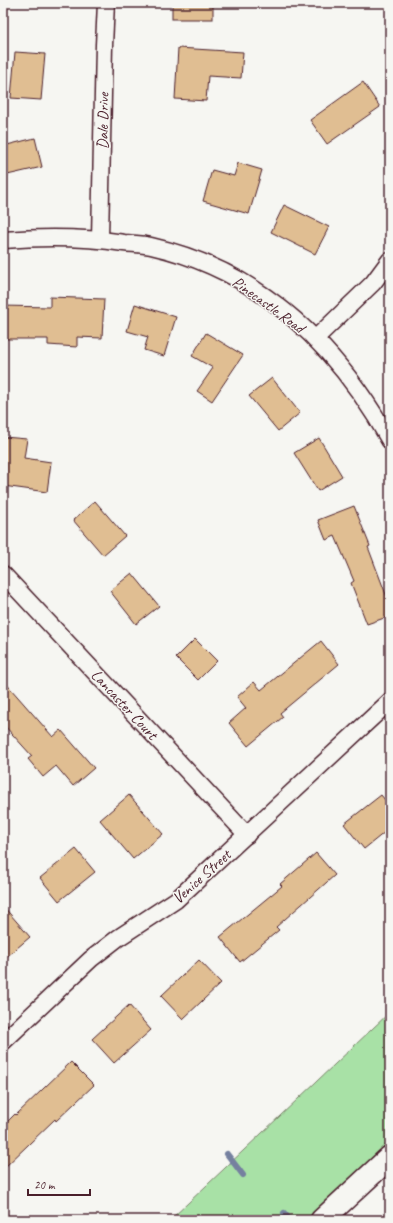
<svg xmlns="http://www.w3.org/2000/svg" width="393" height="1223" viewBox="0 0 393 1223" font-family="Caveat,sans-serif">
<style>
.green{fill:#a8e1a6;stroke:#798068}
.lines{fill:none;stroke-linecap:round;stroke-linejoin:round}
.stream{stroke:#75809f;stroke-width:6}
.building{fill:#e0be92;stroke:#4a1f2b}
.street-casing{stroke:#4a1f2b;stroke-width:19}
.secondary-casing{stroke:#4a1f2b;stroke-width:25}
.street{stroke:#f6f6f2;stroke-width:16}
.secondary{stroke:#f6f6f2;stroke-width:22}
.labels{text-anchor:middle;stroke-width:3;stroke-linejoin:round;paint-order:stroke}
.street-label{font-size:16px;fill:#4a1f2b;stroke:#f6f6f2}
</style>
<rect width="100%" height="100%" fill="#f6f6f2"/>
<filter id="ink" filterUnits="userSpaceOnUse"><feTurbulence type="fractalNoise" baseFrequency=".025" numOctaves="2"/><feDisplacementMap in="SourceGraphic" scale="8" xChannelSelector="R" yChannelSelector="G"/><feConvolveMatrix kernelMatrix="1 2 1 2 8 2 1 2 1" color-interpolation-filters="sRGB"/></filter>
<g filter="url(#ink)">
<path class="green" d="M 390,1012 L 390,1141 L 308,1220 L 170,1220 Z"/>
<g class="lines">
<g class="stream">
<path d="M 227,1154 L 243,1175"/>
<path d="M 284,1213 L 290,1220"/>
<path d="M 387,1220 L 390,1217"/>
</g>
</g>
<g class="building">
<rect x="172" y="3" width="41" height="16"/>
<path d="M 178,48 L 243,52 L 241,78 L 208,76 L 206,101 L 175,99 Z"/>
<path d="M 15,52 L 45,54 L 41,100 L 11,98 Z"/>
<path d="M 363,82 L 380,107 L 327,144 L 310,120 Z"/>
<path d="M 35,138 L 42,167 L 3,176 L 3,146 Z"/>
<path d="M 238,163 L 262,170 L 249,214 L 203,201 L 212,170 L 234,176 Z"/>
<path d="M 284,205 L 329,227 L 315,254 L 271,232 Z"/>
<path d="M 50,297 L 104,299 L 102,338 L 77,337 L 77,347 L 48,345 L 48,339 L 3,339 L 3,306 L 50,307 Z"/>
<path d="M 135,304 L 176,317 L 164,356 L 144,350 L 148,337 L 127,331 Z"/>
<path d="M 206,333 L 243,355 L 212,401 L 197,391 L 213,368 L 192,356 Z"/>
<path d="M 272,378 L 300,413 L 278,431 L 249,396 Z"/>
<path d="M 4,437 L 27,439 L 24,458 L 51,462 L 47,492 L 3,486 L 3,446 Z"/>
<path d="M 319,438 L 342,476 L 318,491 L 294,453 Z"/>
<path d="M 95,501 L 125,536 L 103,555 L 73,520 Z"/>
<path d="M 354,506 L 370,546 L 368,547 L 390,605 L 390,616 L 367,624 L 351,583 L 354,581 L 335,536 L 326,540 L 318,520 Z"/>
<path d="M 132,573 L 159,606 L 136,624 L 110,591 Z"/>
<path d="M 195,639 L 217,661 L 198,680 L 176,658 Z"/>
<path d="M 321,641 L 339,664 L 280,713 L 283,717 L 248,746 L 229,723 L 246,708 L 237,697 L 254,682 L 261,690 Z"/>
<path d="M 3,680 L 53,737 L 61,730 L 94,768 L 73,786 L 56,766 L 43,777 L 28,759 L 32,756 L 3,724 Z"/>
<path d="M 129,795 L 163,834 L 133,859 L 100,820 Z"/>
<path d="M 381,795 L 390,806 L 390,828 L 364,849 L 344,824 Z"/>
<path d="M 76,849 L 95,872 L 59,901 L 40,878 Z"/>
<path d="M 316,853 L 335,875 L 276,927 L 279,930 L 240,962 L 220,937 L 282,886 L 280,884 Z"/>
<path d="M 3,906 L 30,937 L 3,960 Z"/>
<path d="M 199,960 L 221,983 L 183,1019 L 161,996 Z"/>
<path d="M 129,1005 L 151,1030 L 114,1063 L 92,1039 Z"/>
<path d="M 71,1062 L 94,1085 L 56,1121 L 55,1119 L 3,1169 L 3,1126 L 15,1114 L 16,1115 Z"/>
</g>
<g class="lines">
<defs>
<g id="street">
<path d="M 100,239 L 104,45 L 106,3"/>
<path d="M 3,240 C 43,237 84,237 124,243 C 133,244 142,244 151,246 C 261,271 337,346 390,441"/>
<path d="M 316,338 L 373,283 L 390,260"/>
<path d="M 3,574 L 247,835"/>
<path d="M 3,1042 L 91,959 L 118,938 L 176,900 L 390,701"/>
</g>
<path id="secondary" d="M 322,1220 L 390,1157"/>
</defs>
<use href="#street" class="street-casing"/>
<use href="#secondary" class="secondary-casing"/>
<use href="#street" class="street"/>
<use href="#secondary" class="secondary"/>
</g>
</g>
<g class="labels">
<g class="street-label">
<text transform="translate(102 121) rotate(-89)" y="6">Dale Drive</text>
<text transform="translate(269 304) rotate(36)" y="6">Pinecastle Road</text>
<text transform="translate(125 704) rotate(47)" y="6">Lancaster Court</text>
<text transform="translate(201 876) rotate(-42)" y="6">Venice Street</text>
</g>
</g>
<rect width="393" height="1223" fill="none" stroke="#f6f6f2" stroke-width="16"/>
<rect x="8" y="8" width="377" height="1207" fill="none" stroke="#4a1f2b" stroke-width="1.5" filter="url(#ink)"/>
<path d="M28 1189v6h62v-6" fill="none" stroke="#4a1f2b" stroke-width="2"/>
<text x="34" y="1189" font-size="12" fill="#4a1f2b" stroke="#f6f6f2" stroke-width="3" paint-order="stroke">20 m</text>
</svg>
